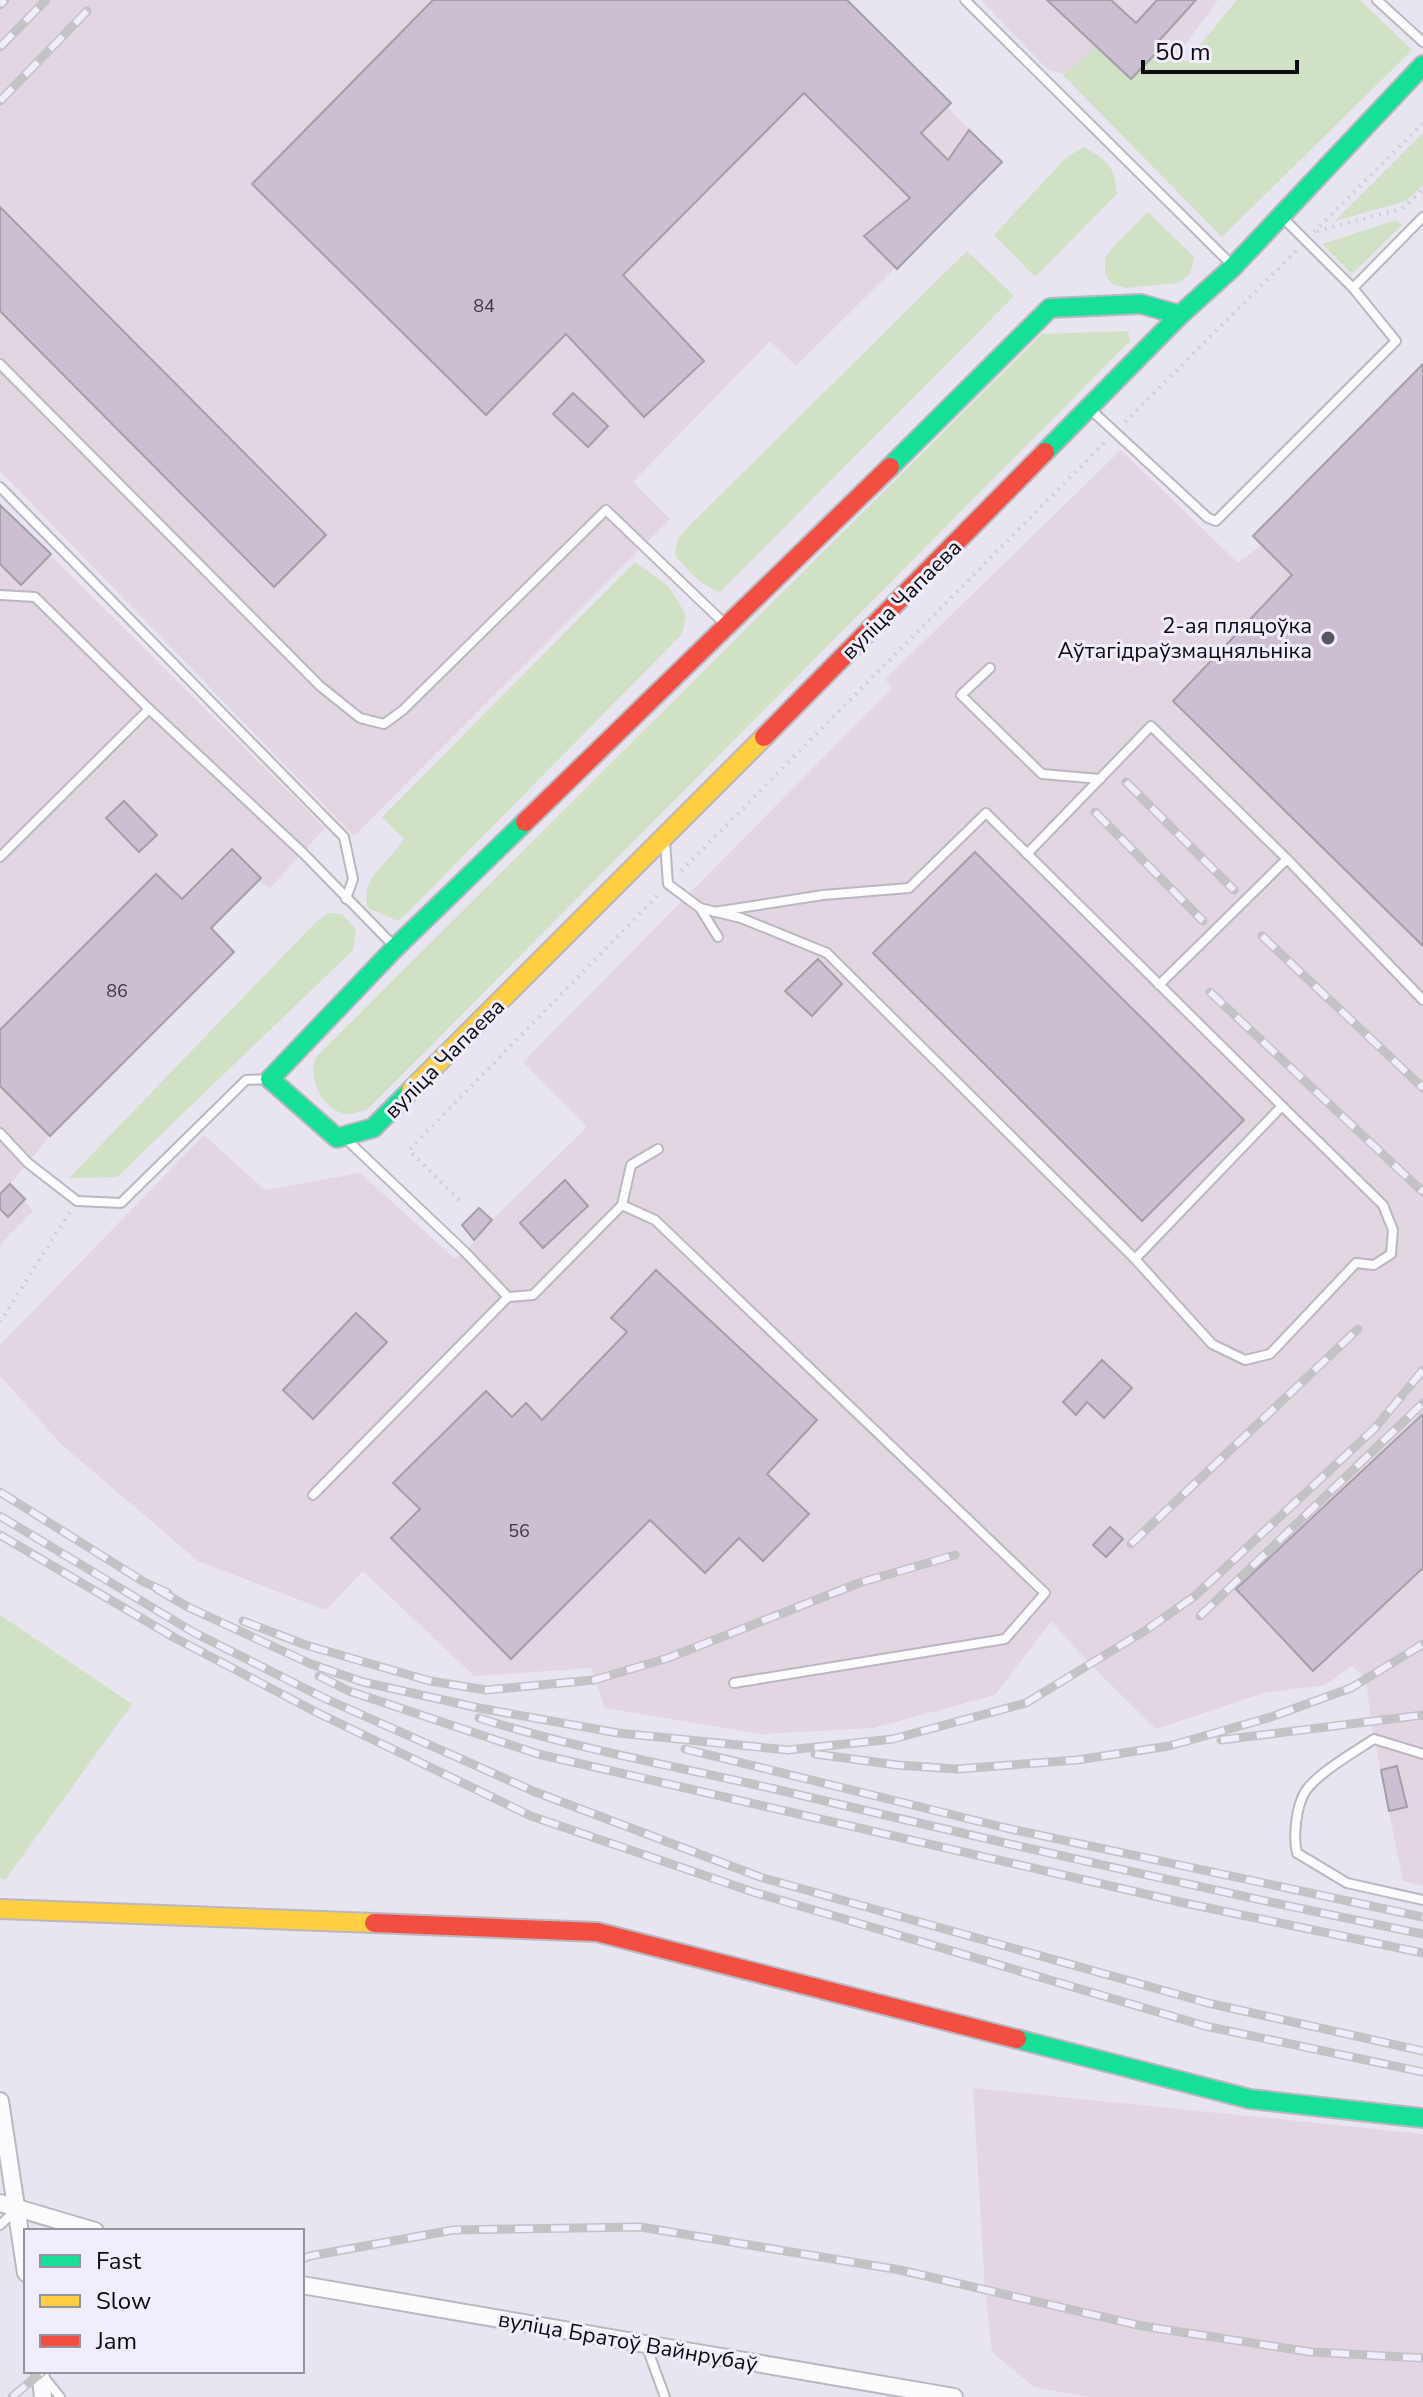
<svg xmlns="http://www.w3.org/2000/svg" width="1423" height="2397" viewBox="0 0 1423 2397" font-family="'Nunito Sans',sans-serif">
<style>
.industrial{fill:#e3d6e3}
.green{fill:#d0e1c6}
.building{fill:#ccbfd2;stroke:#a39fa7;stroke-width:2}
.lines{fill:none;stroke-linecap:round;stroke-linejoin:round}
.lane-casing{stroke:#bab7c1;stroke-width:12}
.street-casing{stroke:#bab7c1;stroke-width:20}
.fast-casing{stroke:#bab7c1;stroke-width:22}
.slow-casing{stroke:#bab7c1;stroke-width:22}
.jam-casing{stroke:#bab7c1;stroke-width:22}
.path{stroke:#d0cfd3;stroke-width:4;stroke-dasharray:2 6;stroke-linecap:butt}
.lane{stroke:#fcfbfd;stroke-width:8}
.street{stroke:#fcfbfd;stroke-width:16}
.fast{stroke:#16e098;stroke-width:18}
.slow{stroke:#ffcf43;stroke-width:18}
.jam{stroke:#f24e42;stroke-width:18}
.rail-casing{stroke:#c3c2c5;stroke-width:9}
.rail{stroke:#f2edfc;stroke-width:6;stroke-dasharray:18;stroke-linecap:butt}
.poi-dot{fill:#59565f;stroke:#f2edfc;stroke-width:3}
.labels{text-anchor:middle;stroke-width:6;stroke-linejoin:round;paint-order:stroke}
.number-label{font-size:18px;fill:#3c3741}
.street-label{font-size:22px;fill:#0c0a11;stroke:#f2edfc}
.poi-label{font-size:22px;fill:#0c0a11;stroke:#f2edfc;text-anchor:end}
</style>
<rect width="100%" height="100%" fill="#e8e4f0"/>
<g class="industrial">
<path d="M 0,0 L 840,0 L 1002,162 L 796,366 L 770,341 L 633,482 L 670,519 L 354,836 L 0,471 Z"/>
<path d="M 981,0 L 1218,0 L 1148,95 L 1048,70 Z"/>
<path d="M 1423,364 L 1423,1886 L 1403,1881 L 1371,1722 L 1366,1679 L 1352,1666 L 1325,1685 L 1263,1693 L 1156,1729 L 1090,1664 L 1051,1621 L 995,1695 L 873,1728 L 761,1734 L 605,1708 L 591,1668 L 474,1676 L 363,1571 L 326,1610 L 198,1561 L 62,1445 L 0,1376 L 0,1345 L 204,1135 L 265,1190 L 360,1173 L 454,1258 L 465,1252 L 492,1220 L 587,1127 L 523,1062 L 892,688 L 885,679 L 1121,450 L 1238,563 L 1262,545 L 1253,536 Z"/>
<path d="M 0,505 L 325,828 L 270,888 L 258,881 L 211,928 L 234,952 L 50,1136 L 10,1184 L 33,1211 L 0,1245 Z"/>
<path d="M 973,2088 L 1423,2134 L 1423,2397 L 1090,2397 L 1034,2387 L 992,2352 L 985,2290 Z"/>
</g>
<g class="green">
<path d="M 1237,0 L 1360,0 L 1412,50 L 1222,237 L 1063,75 L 1097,47 L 1131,79 L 1162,47 L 1186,62 Z"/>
<path d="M 1423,133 L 1423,185 L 1406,201 L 1335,221 Z"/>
<path d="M 1083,147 C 1108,161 1114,165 1117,194 L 1035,277 L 994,235 L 1065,159 Z"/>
<path d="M 1148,212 L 1194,257 L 1190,274 L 1178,283 L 1126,288 L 1112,284 L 1105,275 L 1105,259 L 1111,249 Z"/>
<path d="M 1396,220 L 1402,225 L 1352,274 L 1322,244 Z"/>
<path d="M 967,251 L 1014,296 L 720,592 C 700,585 689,571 675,555 L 678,539 L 685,530 Z"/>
<path d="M 1128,331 L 1130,341 L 368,1109 C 362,1111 354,1114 348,1114 C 322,1112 307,1077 316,1057 L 1042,334 Z"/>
<path d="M 635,562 L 669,587 L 686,615 L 682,634 L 409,911 L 398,921 L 368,908 C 359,876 390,863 404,839 L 382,817 Z"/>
<path d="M 328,913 L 342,914 L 356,929 L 353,950 L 117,1177 L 69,1178 L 315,923 Z"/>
<path d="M 0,1615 L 132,1704 L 5,1880 L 0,1878 Z"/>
</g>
<g class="building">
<path d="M 433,0 L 847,0 L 951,103 L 921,133 L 948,160 L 969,130 L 1002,162 L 897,269 L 864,236 L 910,198 L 804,93 L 623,275 L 704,361 L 644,417 L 566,334 L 486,415 L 252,184 Z"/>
<path d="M 1047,0 L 1111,0 L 1136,23 L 1157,0 L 1196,0 L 1157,43 L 1162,47 L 1131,79 Z"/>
<path d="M 0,207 L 326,535 L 274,587 L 0,311 Z"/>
<path d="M 1423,364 L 1423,946 L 1173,701 L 1292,575 L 1253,536 Z"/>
<path d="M 573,393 L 608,426 L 588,447 L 553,414 Z"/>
<path d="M 0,505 L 51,554 L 21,585 L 0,564 Z"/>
<path d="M 124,801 L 157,835 L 139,852 L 106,818 Z"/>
<path d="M 232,849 L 261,878 L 211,928 L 234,952 L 50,1136 L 0,1086 L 0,1030 L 156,874 L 182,899 Z"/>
<path d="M 975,852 L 1244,1120 L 1142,1221 L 873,953 Z"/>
<path d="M 818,959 L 842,984 L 812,1016 L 785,991 Z"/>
<path d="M 565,1180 L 588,1206 L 543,1248 L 520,1223 Z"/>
<path d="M 10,1184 L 25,1199 L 8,1217 L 0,1209 L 0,1194 Z"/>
<path d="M 479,1208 L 492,1220 L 474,1240 L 462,1225 Z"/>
<path d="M 656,1270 L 817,1420 L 767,1474 L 809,1514 L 763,1561 L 739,1538 L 705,1573 L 650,1520 L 511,1659 L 391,1538 L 420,1509 L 393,1483 L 486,1391 L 512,1417 L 526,1403 L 542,1420 L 627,1332 L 611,1318 Z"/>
<path d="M 356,1313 L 387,1342 L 313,1419 L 283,1390 Z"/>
<path d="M 1102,1360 L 1132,1388 L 1104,1418 L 1087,1402 L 1076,1415 L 1063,1402 Z"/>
<path d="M 1423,1414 L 1423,1568 L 1313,1671 L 1236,1589 Z"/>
<path d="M 1110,1527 L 1123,1539 L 1106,1557 L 1093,1545 Z"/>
<path d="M 1397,1766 L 1407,1807 L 1389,1811 L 1381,1770 Z"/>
</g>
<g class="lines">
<defs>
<g id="lane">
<path d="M 965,0 L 1233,266"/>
<path d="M 1377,0 L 1423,42"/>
<path d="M 1282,217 L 1353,288 L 1423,217"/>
<path d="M 0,364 L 320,686 L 360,718 L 384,724 L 403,710 L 606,510 L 727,626"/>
<path d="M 1090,409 L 1208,518 L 1216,521 L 1396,341 L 1353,288"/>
<path d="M 0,487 L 344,837 L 353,879 L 346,899"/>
<path d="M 0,595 L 35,597 L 149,709 L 0,857"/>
<path d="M 990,668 L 961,695 L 1042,774 L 1100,779"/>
<path d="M 149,709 L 303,853 L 395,947"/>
<path d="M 665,842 L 668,884 L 700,908 L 718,937"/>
<path d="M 1027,854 L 1151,726 L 1287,859"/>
<path d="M 700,908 L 741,918 L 827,953 L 1135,1259 L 1282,1106 L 986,813 L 909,888 L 823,895 L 714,912"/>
<path d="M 1159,985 L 1287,859 L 1423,1000"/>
<path d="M 0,1133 L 28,1163 L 77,1201 L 121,1203 L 246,1080 L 269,1079"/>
<path d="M 622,1205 L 655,1220 L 1045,1593 L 1005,1639 L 734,1683"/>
<path d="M 1135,1259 L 1212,1344 L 1245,1360 L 1270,1354 L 1356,1263 L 1374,1265 L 1391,1254 L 1393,1230 L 1383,1205 L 1282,1106"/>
<path d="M 508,1297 L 533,1295 L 622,1205 L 631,1165 L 658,1149"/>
<path d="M 313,1495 L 508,1297 L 465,1252 L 347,1140"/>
<path d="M 1423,1754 L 1374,1739 C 1356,1751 1316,1774 1305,1792 C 1296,1807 1293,1837 1297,1853 L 1347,1883 L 1423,1900"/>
<path d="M 0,2225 L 17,2209"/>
<path d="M 646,2345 L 665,2397"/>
<path d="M 43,2376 L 60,2397"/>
</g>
<g id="street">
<path d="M 0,2101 L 26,2273"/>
<path d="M 0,2203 L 95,2231"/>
<path d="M 302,2285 L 954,2397"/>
<path d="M 40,2371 L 43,2397"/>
</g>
<g id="fast">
<path d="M 1045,452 L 1180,315 L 1233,267 L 1423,65"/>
<path d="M 890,467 L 1050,308 L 1141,304 L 1180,315"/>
<path d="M 411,1090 L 373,1128 L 337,1138 L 270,1079 L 395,948 L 525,822"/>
<path d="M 1017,2039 L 1250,2099 L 1423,2118"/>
</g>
<g id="slow">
<path d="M 411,1090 L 764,737"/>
<path d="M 0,1909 L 374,1923"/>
</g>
<g id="jam">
<path d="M 764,737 L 1045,452"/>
<path d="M 525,822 L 890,467"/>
<path d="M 374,1923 L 597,1932 L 1017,2039"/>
</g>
</defs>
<use href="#lane" class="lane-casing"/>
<use href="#street" class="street-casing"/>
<use href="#fast" class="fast-casing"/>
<use href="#slow" class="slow-casing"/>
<use href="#jam" class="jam-casing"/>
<g class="path">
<path d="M 1317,231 L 1401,209 L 1423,190"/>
<path d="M 1314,232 L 1423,123"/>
<path d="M 1125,422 L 1297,250"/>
<path d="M 681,871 L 1105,442"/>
<path d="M 459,1200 L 409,1150 L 661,892"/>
<path d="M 0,1322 L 71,1210"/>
</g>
<use href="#lane" class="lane"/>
<use href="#street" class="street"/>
<use href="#fast" class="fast"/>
<use href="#slow" class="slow"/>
<use href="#jam" class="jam"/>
<defs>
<g id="rail">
<path d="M 0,5 L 5,0"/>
<path d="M 0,47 L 46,0"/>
<path d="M 0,101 L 87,11"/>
<path d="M 1126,782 L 1234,890"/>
<path d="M 1095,812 L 1203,921"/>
<path d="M 1262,936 L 1423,1088"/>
<path d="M 1210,992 L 1423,1192"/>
<path d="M 0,1492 L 144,1582 L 168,1593"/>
<path d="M 0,1516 L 193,1632 L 324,1698 L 533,1791 L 760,1877 L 1208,2003 L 1423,2051"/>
<path d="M 0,1535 L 175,1638 L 316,1712 L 531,1816 L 753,1892 L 1205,2026 L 1423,2072"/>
<path d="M 1131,1544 L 1358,1329"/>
<path d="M 157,1589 L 188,1607 L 311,1664 L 363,1682 L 479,1708 L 618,1733 L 788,1750 L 893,1739 L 1026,1703 L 1146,1630 L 1195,1596 L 1374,1429 L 1423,1370"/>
<path d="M 1200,1616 L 1423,1403"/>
<path d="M 243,1621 L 306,1645 L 430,1681 L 486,1690 L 594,1680 L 668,1658 L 859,1583 L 955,1555"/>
<path d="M 319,1676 L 349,1691 L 538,1754 L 1180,1902 L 1423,1953"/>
<path d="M 479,1718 C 577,1749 679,1767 779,1790 C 993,1841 1208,1890 1423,1934"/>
<path d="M 1221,1740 L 1423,1715"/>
<path d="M 685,1749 L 1006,1828 L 1423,1917"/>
<path d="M 815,1754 L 897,1765 L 957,1769 L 1077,1760 L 1169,1746 L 1271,1717 L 1351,1688 L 1423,1644"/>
<path d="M 302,2259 L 310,2256 L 453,2230 L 641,2227 L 900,2270 L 1142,2326 L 1311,2352 L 1423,2358"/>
<path d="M 12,2397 L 43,2371"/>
</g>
</defs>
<use href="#rail" class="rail-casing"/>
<use href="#rail" class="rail"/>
</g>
<circle class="poi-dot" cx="1328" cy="638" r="8"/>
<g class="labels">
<g class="number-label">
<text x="484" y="312">84</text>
<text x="117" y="997">86</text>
<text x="519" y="1537">56</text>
</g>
<g class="street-label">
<text transform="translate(901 599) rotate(-45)" y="8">вуліца Чапаева</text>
<text transform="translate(444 1058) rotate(-45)" y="8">вуліца Чапаева</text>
<text transform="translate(628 2341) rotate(10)" y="8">вуліца Братоў Вайнрубаў</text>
</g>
<g class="poi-label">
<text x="1312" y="633">2-ая пляцоўка<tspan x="1312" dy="25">Аўтагідраўзмацняльніка</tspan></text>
</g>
</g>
<rect x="24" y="2229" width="280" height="144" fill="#f2edfc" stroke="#96929e" stroke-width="2"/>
<rect x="40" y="2255" width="40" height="12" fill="#16e098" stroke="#96929e" stroke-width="2"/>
<text x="96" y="2269" font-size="24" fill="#0c0a11">Fast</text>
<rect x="40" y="2295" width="40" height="12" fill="#ffcf43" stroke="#96929e" stroke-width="2"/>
<text x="96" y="2309" font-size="24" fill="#0c0a11">Slow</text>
<rect x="40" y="2335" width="40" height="12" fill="#f24e42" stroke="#96929e" stroke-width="2"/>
<text x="96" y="2349" font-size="24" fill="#0c0a11">Jam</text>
<path d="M1143 60v12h154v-12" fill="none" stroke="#0c0a11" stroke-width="4"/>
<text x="1155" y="60" font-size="24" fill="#0c0a11" stroke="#f2edfc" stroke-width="6" paint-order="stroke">50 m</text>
</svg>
